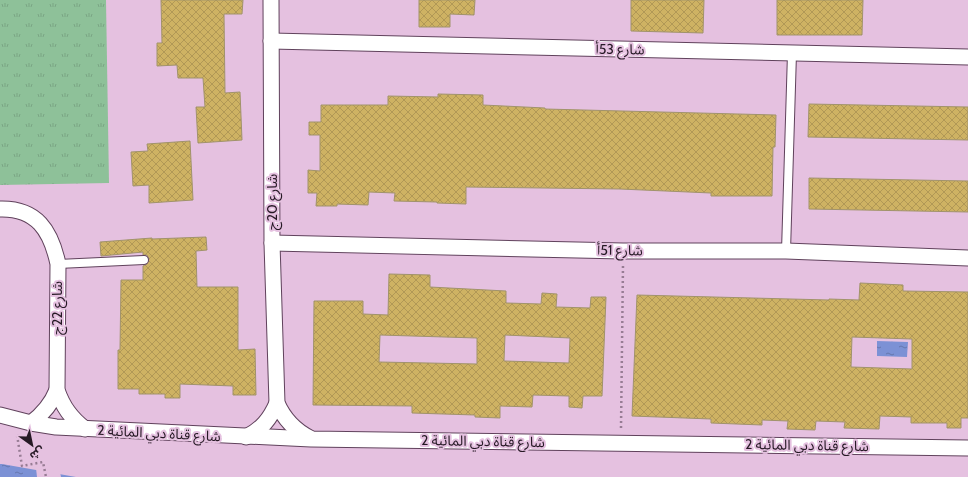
<svg xmlns="http://www.w3.org/2000/svg" width="968" height="477" viewBox="0 0 968 477" font-family="Cabin,'Noto Sans Arabic',sans-serif">
<style>
.grass{fill:url(#grass-tufts)}
.water{fill:url(#water-ripples)}
.pier{fill:#e5c1e0}
.building{fill:url(#building-cross-hatch);stroke:#a1936b;fill-rule:evenodd}
.lines{fill:none;stroke-linecap:round;stroke-linejoin:round}
.service-casing{stroke:#60425c;stroke-width:10}
.minor-casing{stroke:#60425c;stroke-width:17}
.path{stroke:#977c94;stroke-width:2.5;stroke-dasharray:2 3;stroke-linecap:butt}
.service{stroke:#fff;stroke-width:8}
.minor{stroke:#fff;stroke-width:15}
.labels{text-anchor:middle;stroke-width:4;stroke-linejoin:round;paint-order:stroke}
.street-label{font-size:14px;fill:#261925;stroke:#e5c1e0}
</style>
<defs>
<pattern id="grass-tufts" width="24" height="20" patternUnits="userSpaceOnUse"><rect width="24" height="20" fill="#8ec199"/><path d="M3 7l-1-3M5 7V3M7 7l1-3M15 17l-1-3M17 17v-4M19 17l1-3" fill="none" stroke="#7aa584"/></pattern>
<pattern id="water-ripples" width="26" height="14" patternUnits="userSpaceOnUse"><rect width="26" height="14" fill="#7c91d5"/><path d="M2 4q2-2 4 0t4 0M15 11q2-2 4 0t4 0" fill="none" stroke="#6576ad"/></pattern>
<pattern id="building-cross-hatch" width="8" height="8" patternUnits="userSpaceOnUse"><rect width="8" height="8" fill="#ceb263"/><path d="M0 0l8 8M0 8l8-8" fill="none" stroke="#b19856"/></pattern>
</defs>
<rect width="100%" height="100%" fill="#e5c1e0"/>
<path class="grass" d="M 0,0 L 106,0 L 109,183 L 0,185 Z"/>
<g class="water">
<path d="M 877,341 L 908,342 L 907,357 L 877,356 Z"/>
<path d="M 0,464 L 2,464 L 76,477 L 0,477 Z"/>
</g>
<path class="pier" d="M 36,468 L 60,472 L 61,477 L 37,477 Z"/>
<g class="building">
<path d="M 161,0 L 243,0 L 242,14 L 224,14 L 225,93 L 240,92 L 242,140 L 198,143 L 196,107 L 205,107 L 203,78 L 178,78 L 177,65 L 157,66 L 157,43 L 162,43 Z"/>
<path d="M 419,0 L 475,0 L 474,15 L 450,14 L 450,27 L 419,27 Z"/>
<path d="M 631,0 L 704,0 L 703,33 L 631,31 Z"/>
<path d="M 777,0 L 863,0 L 862,35 L 777,35 Z"/>
<path d="M 438,94 L 483,95 L 483,105 L 545,108 L 545,109 L 776,115 L 775,147 L 773,147 L 772,196 L 711,196 L 711,193 L 620,189 L 466,187 L 466,204 L 437,203 L 437,202 L 394,201 L 395,193 L 369,192 L 368,205 L 337,204 L 337,206 L 316,206 L 317,193 L 308,193 L 308,170 L 320,171 L 320,135 L 309,135 L 309,122 L 321,122 L 321,105 L 388,105 L 388,96 L 438,97 Z"/>
<path d="M 809,104 L 968,107 L 968,140 L 808,137 Z"/>
<path d="M 190,141 L 193,200 L 149,203 L 149,185 L 133,186 L 131,152 L 148,151 L 147,144 Z"/>
<path d="M 809,178 L 968,181 L 968,212 L 809,209 Z"/>
<path d="M 206,237 L 207,250 L 196,251 L 197,287 L 238,287 L 238,350 L 255,349 L 256,395 L 233,395 L 233,386 L 180,384 L 180,398 L 165,398 L 165,394 L 139,394 L 139,389 L 118,389 L 118,350 L 120,350 L 121,280 L 143,280 L 143,266 L 147,264 L 149,259 L 147,255 L 143,255 L 143,252 L 101,256 L 100,242 L 152,238 L 152,239 Z"/>
<path d="M 389,274 L 430,275 L 430,287 L 506,291 L 506,303 L 541,304 L 542,293 L 557,294 L 556,307 L 590,308 L 591,297 L 606,297 L 602,396 L 583,396 L 582,408 L 569,407 L 569,396 L 533,395 L 532,407 L 500,406 L 500,418 L 475,417 L 475,415 L 412,413 L 412,406 L 313,405 L 314,301 L 363,301 L 363,314 L 388,315 ZM 380,335 L 477,338 L 477,364 L 379,362 ZM 505,335 L 570,338 L 569,363 L 504,361 Z"/>
<path d="M 860,283 L 903,285 L 903,291 L 968,292 L 968,418 L 961,418 L 961,428 L 947,428 L 947,423 L 911,423 L 911,417 L 880,416 L 879,429 L 844,428 L 845,422 L 816,421 L 815,430 L 787,429 L 788,421 L 762,420 L 762,425 L 711,423 L 711,419 L 632,416 L 637,295 L 829,300 L 829,299 L 859,300 ZM 852,337 L 912,339 L 912,369 L 851,367 Z"/>
</g>
<g class="lines">
<defs>
<g id="service">
<path d="M 786,251 L 792,53"/>
<path d="M 58,264 L 144,260"/>
</g>
<g id="minor">
<path d="M 271,0 L 272,243 L 277,403 C 284,419 294,430 310,438"/>
<path d="M 271,41 L 968,57"/>
<path d="M 0,209 C 37,208 51,231 58,264 L 57,390 C 63,407 71,418 85,429"/>
<path d="M 272,243 L 623,251 L 786,251 L 968,258"/>
<path d="M 0,415 L 31,423 L 56,427 L 311,439 L 968,448"/>
<path d="M 31,423 C 43,414 51,405 57,390"/>
<path d="M 246,437 C 262,429 270,419 277,403"/>
</g>
</defs>
<use href="#service" class="service-casing"/>
<use href="#minor" class="minor-casing"/>
<g class="path">
<path d="M 621,428 L 623,265"/>
<path d="M 17,435 L 22,466 L 43,462 L 46,477"/>
</g>
<use href="#service" class="service"/>
<use href="#minor" class="minor"/>
</g>
<g class="labels">
<g class="street-label">
<text transform="translate(620 49) rotate(1)" y="5">شارع 53أ</text>
<text transform="translate(272 202) rotate(-90)" y="5">شارع 20ج</text>
<text transform="translate(620 250) rotate(1)" y="5">شارع 51أ</text>
<text transform="translate(57 308) rotate(-90)" y="5">شارع 22ج</text>
<text transform="translate(159 433) rotate(3)" y="5">شارع قناة دبي المائية 2</text>
<text transform="translate(483 441) rotate(1)" y="5">شارع قناة دبي المائية 2</text>
<text transform="translate(807 445) rotate(1)" y="5">شارع قناة دبي المائية 2</text>
</g>
</g>
<g transform="translate(32 445) rotate(147)" stroke="#e5c1e0" stroke-width="3" paint-order="stroke">
<path d="M0-3L7 15L0 10L-7 15Z" fill="#261925"/>
<text y="-6" font-size="11" font-weight="bold" text-anchor="middle" fill="#261925">ش</text>
</g>
</svg>
